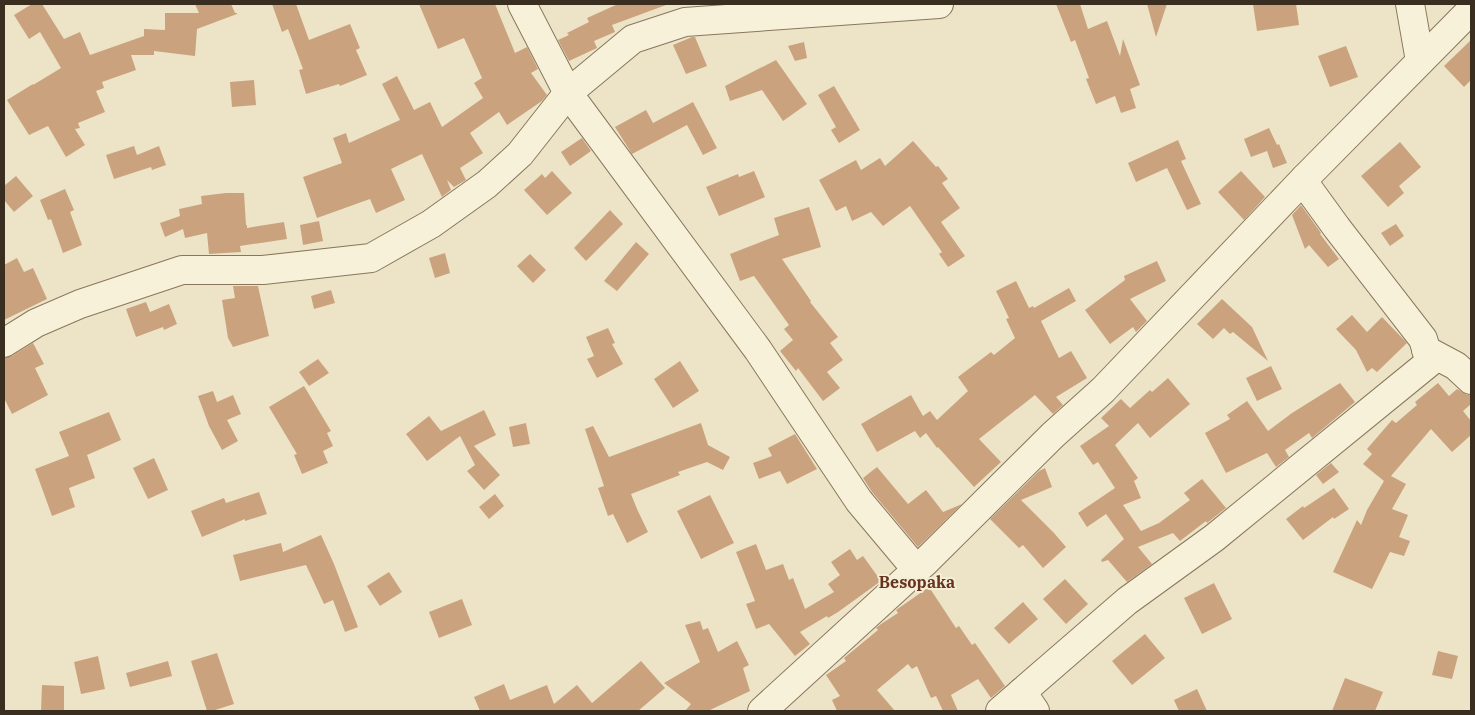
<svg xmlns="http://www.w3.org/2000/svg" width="1475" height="715" viewBox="0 0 1475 715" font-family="'IBM Plex Serif',serif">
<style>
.building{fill:#caa37e}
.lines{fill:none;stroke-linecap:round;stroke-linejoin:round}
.minor-casing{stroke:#88775d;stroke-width:30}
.minor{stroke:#f8f1da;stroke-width:28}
.labels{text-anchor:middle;stroke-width:4;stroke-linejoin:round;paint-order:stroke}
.neighbourhood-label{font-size:16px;font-weight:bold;fill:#653320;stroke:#f5eed6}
</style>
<rect width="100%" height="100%" fill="#ede4c7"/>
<g class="building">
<path d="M 32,4 L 42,4 L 64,39 L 80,32 L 90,55 L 144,36 L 144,29 L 165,30 L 165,13 L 199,13 L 195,4 L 231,4 L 235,13 L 237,13 L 237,14 L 197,29 L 195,56 L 154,51 L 154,55 L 131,55 L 136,70 L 102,82 L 104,88 L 96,91 L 105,112 L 78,123 L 80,128 L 75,129 L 85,145 L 66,157 L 48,126 L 29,135 L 7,100 L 33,84 L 33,85 L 61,68 L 40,32 L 29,39 L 14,15 Z"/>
<path d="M 272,4 L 296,4 L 309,40 L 350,24 L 360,48 L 356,50 L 367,75 L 340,86 L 339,84 L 306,94 L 299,70 L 303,69 L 288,29 L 282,32 Z"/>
<path d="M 419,4 L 495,4 L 515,53 L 527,47 L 538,69 L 531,73 L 547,95 L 542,101 L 507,125 L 499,112 L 470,133 L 483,153 L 460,168 L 466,180 L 454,187 L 447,180 L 451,190 L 443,196 L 442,197 L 422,154 L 391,169 L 405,200 L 376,213 L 370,199 L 317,218 L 303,177 L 342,163 L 333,138 L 346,133 L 349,143 L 400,120 L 382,84 L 397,76 L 414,110 L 430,102 L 442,127 L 483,98 L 474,83 L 482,78 L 464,38 L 438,49 Z"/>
<path d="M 618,4 L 665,4 L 666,5 L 612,25 L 615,32 L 594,41 L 597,48 L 569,61 L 558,40 L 569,35 L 567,33 L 589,22 L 587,18 Z"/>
<path d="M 1056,4 L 1080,4 L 1088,29 L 1107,21 L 1120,56 L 1123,39 L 1140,85 L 1130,89 L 1136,108 L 1121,113 L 1115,96 L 1096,104 L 1086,79 L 1089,78 L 1075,40 L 1071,42 Z"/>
<path d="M 1147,4 L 1167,4 L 1156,37 Z"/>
<path d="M 1253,4 L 1296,4 L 1299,25 L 1257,31 Z"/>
<path d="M 692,37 L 695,37 L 707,66 L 686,74 L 673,45 Z"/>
<path d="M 1471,40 L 1471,80 L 1464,87 L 1444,66 Z"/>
<path d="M 804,42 L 807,58 L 795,61 L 788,46 Z"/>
<path d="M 1346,46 L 1358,77 L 1330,87 L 1318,56 Z"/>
<path d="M 776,60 L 807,104 L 783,121 L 762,90 L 730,101 L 725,86 Z"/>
<path d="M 254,80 L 256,105 L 232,107 L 230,82 Z"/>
<path d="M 834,86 L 860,130 L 839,143 L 831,130 L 836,127 L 818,95 Z"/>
<path d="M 693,102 L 717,148 L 703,155 L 687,125 L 632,154 L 615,127 L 646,110 L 653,123 Z"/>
<path d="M 1269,128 L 1277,145 L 1279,144 L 1287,163 L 1273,168 L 1267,151 L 1251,157 L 1244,139 Z"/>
<path d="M 582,138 L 591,151 L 570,166 L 561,152 Z"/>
<path d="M 1178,140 L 1186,159 L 1181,161 L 1201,204 L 1187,210 L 1167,168 L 1136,182 L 1128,163 Z"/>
<path d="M 913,141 L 936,167 L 938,166 L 948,179 L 942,183 L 960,208 L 941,222 L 965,256 L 948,267 L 939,254 L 942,252 L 910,206 L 883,226 L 871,212 L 852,221 L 846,206 L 836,211 L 819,180 L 856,160 L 861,170 L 880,158 L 885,166 Z"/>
<path d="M 1400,142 L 1421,167 L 1399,186 L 1404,193 L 1388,207 L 1361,176 Z"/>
<path d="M 134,146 L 137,155 L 159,146 L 166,165 L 152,170 L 151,167 L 114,179 L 106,155 Z"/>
<path d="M 552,171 L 572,193 L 547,215 L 524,190 L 542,174 L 545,178 Z"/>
<path d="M 754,171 L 765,197 L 719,216 L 706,187 L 738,174 L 739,177 Z"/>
<path d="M 1241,171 L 1265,197 L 1244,220 L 1218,192 Z"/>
<path d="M 16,176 L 33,196 L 14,212 L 4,200 L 4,186 Z"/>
<path d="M 65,189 L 74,210 L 70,212 L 82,245 L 63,253 L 51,219 L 48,220 L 40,200 Z"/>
<path d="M 226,193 L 244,193 L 246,225 L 247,225 L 247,228 L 284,222 L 287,239 L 240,246 L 241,252 L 209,254 L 207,233 L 185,238 L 183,229 L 165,237 L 160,223 L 180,216 L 179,209 L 202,204 L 201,196 Z"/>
<path d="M 1301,205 L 1321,233 L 1320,234 L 1339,259 L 1328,267 L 1309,245 L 1305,249 L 1292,215 Z"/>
<path d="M 809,207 L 821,247 L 782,259 L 811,301 L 810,302 L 838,337 L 830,343 L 843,360 L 827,372 L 840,388 L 823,401 L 798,368 L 796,371 L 780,351 L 793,340 L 784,329 L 789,325 L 754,276 L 740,281 L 730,254 L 779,235 L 774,218 Z"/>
<path d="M 610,210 L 623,224 L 586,261 L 574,248 Z"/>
<path d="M 319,221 L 323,241 L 303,245 L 300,225 Z"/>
<path d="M 1396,224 L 1404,236 L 1390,246 L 1381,233 Z"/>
<path d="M 636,242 L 649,254 L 617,291 L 604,281 Z"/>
<path d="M 445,253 L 450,273 L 435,278 L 429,258 Z"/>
<path d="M 530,254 L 546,270 L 533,283 L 517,266 Z"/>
<path d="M 17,258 L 24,272 L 33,268 L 47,299 L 4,320 L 4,265 Z"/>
<path d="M 1157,261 L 1166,281 L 1130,299 L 1147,321 L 1136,332 L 1133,327 L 1110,344 L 1085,310 L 1125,280 L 1124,276 Z"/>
<path d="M 1016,281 L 1029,308 L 1033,306 L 1034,308 L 1069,288 L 1076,301 L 1041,321 L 1059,358 L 1071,351 L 1087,378 L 1056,397 L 1063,405 L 1053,414 L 1035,395 L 979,439 L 1001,462 L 974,487 L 938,447 L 937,448 L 926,433 L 920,438 L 915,431 L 877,452 L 861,424 L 911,395 L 923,416 L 930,411 L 937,420 L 968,391 L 958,377 L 991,352 L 994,355 L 1015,338 L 1006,319 L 1009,318 L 996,291 Z"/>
<path d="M 233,286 L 258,286 L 269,336 L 233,347 L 228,338 L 222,300 L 235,298 Z"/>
<path d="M 331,290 L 335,303 L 314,309 L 311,296 Z"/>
<path d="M 1222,299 L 1252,327 L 1268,361 L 1233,332 L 1230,334 L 1224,328 L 1213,339 L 1197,324 Z"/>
<path d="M 146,302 L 150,312 L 169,304 L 177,324 L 164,330 L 163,327 L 136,337 L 126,309 Z"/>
<path d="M 1352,315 L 1367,332 L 1382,317 L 1407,343 L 1377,372 L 1372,368 L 1367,372 L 1356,350 L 1336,329 Z"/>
<path d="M 608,328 L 615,343 L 612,344 L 623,364 L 597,378 L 587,359 L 594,356 L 586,337 Z"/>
<path d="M 33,343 L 44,364 L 35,368 L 48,395 L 12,414 L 4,398 L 4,358 L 12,356 Z"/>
<path d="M 318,359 L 329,373 L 309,386 L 299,372 Z"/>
<path d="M 680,361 L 699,391 L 673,408 L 654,379 Z"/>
<path d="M 1271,366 L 1282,389 L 1257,401 L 1246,378 Z"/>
<path d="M 1168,378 L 1190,404 L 1150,438 L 1138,423 L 1115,445 L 1138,478 L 1134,481 L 1141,498 L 1123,505 L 1141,531 L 1159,523 L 1190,500 L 1184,493 L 1202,479 L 1226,508 L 1207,523 L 1206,521 L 1180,541 L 1173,533 L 1138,547 L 1152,564 L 1127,582 L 1108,560 L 1102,562 L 1101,560 L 1124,539 L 1106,514 L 1087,527 L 1078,513 L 1115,488 L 1098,462 L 1093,465 L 1080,446 L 1109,426 L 1101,418 L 1121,399 L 1130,408 L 1150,390 L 1152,392 Z"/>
<path d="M 1340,383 L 1355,402 L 1312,438 L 1309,433 L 1285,450 L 1289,457 L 1276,467 L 1267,453 L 1226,473 L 1205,433 L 1230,419 L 1227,415 L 1247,401 L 1268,431 L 1292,413 Z"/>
<path d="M 1438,383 L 1449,396 L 1457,389 L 1467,395 L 1471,395 L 1471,404 L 1463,411 L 1471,421 L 1471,435 L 1452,452 L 1431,429 L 1391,476 L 1406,484 L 1392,509 L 1408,515 L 1399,537 L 1410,541 L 1404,556 L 1390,552 L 1372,589 L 1333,572 L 1357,520 L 1361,525 L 1367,510 L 1384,481 L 1363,464 L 1372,454 L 1367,449 L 1392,420 L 1396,423 L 1417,405 L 1415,402 Z"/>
<path d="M 304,386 L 331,431 L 327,433 L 333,446 L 323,451 L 328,463 L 302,474 L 294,455 L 297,454 L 269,407 Z"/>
<path d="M 213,391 L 217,402 L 233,395 L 241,414 L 227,420 L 238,441 L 222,450 L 209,426 L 198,396 Z"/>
<path d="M 484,410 L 496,435 L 474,446 L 500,475 L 484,490 L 467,471 L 475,465 L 460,436 L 427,461 L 406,434 L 429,416 L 441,431 Z"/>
<path d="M 109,412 L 121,440 L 87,455 L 95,478 L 69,488 L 75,507 L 52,516 L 35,469 L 69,456 L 59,432 Z"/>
<path d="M 526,423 L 530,444 L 513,447 L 509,427 Z"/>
<path d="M 701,423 L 708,445 L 730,457 L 723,470 L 707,462 L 678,472 L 680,475 L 631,494 L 637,509 L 648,532 L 627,543 L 613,514 L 608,516 L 598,488 L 604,486 L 585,429 L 593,426 L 609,457 Z"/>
<path d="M 795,434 L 817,469 L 787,484 L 780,471 L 759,479 L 753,463 L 772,456 L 768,448 Z"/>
<path d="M 154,458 L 168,490 L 148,499 L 133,468 Z"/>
<path d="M 1331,463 L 1339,472 L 1323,484 L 1316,475 Z"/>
<path d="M 877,467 L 908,504 L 926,490 L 943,512 L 962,504 L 918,547 L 872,492 L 863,478 Z"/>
<path d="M 1045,468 L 1052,487 L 1021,500 L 1054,533 L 1066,547 L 1043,568 L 1023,545 L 1019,548 L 990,519 L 1039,471 Z"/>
<path d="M 1334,488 L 1349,509 L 1334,519 L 1333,517 L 1303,540 L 1286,519 L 1303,506 L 1304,508 Z"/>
<path d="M 259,492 L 267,514 L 245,521 L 245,519 L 202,537 L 191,511 L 224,498 L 226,503 Z"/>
<path d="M 495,494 L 504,506 L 489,519 L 479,507 Z"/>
<path d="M 710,495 L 734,543 L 701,559 L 677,511 Z"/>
<path d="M 321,535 L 334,564 L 358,627 L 345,632 L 333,600 L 324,604 L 306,565 L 240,581 L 233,555 L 281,543 L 283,552 Z"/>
<path d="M 756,544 L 766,570 L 783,564 L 789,580 L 793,578 L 805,609 L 834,592 L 828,584 L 840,575 L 831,562 L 850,549 L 857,560 L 863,556 L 881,581 L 838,612 L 828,618 L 827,616 L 800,632 L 810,644 L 795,656 L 769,624 L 756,629 L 746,604 L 755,601 L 736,552 Z"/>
<path d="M 389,572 L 402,592 L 380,606 L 367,586 Z"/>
<path d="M 1065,579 L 1088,604 L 1066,624 L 1043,599 Z"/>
<path d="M 1214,583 L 1232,619 L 1202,634 L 1184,598 Z"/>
<path d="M 929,587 L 956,628 L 959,626 L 972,645 L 975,643 L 1005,686 L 991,698 L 978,679 L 951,695 L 958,711 L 943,711 L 936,696 L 931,698 L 917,666 L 912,669 L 908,664 L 877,690 L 895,711 L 837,711 L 832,700 L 840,696 L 826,675 L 846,661 L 844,658 L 878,630 L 876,628 L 881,624 L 898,613 L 896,610 Z"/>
<path d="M 462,599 L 472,625 L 439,638 L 429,612 Z"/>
<path d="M 1023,602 L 1038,619 L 1009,644 L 994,628 Z"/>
<path d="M 700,621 L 703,630 L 708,628 L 718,652 L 737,641 L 749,665 L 743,668 L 750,691 L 708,711 L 685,711 L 691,704 L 664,683 L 700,662 L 685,625 Z"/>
<path d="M 1145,634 L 1165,658 L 1132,685 L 1112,661 Z"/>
<path d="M 1438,651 L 1458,656 L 1452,679 L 1432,675 Z"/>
<path d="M 217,653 L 234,704 L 212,711 L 207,711 L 191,661 Z"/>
<path d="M 98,656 L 105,689 L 81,694 L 74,662 Z"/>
<path d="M 168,661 L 172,676 L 130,687 L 126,673 Z"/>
<path d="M 641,661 L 665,688 L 638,711 L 480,711 L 474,697 L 504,684 L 510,700 L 547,685 L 554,704 L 577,685 L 592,703 Z"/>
<path d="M 1345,678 L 1383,692 L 1375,711 L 1332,711 Z"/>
<path d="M 42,685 L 64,686 L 64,711 L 41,711 Z"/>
<path d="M 1197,689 L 1207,711 L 1179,711 L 1174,700 Z"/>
</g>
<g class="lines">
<defs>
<g id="minor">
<path d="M 522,4 L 568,93 L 758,350 L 859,501 L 916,569"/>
<path d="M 1410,4 L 1420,61"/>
<path d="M 4,343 L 36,323 L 80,304 L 182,270 L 263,270 L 371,258 L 431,224 L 487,184 L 520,154 L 568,93 L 633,39 L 685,22 L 939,4"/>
<path d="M 1426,350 L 1456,366 L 1471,380"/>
<path d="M 1022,692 L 1035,711"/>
<path d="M 762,711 L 924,563 L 1053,435 L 1103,390 L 1305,178 L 1471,10"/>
<path d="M 1000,711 L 1127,601 L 1214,538 L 1430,362 L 1423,339 L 1337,228 L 1308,188 L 1305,178"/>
</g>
</defs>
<use href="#minor" class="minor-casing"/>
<use href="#minor" class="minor"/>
</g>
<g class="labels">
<g class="neighbourhood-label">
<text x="917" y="588">Besopaka</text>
</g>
</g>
<rect width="1475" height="715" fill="none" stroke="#392e20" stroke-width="10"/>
</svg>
